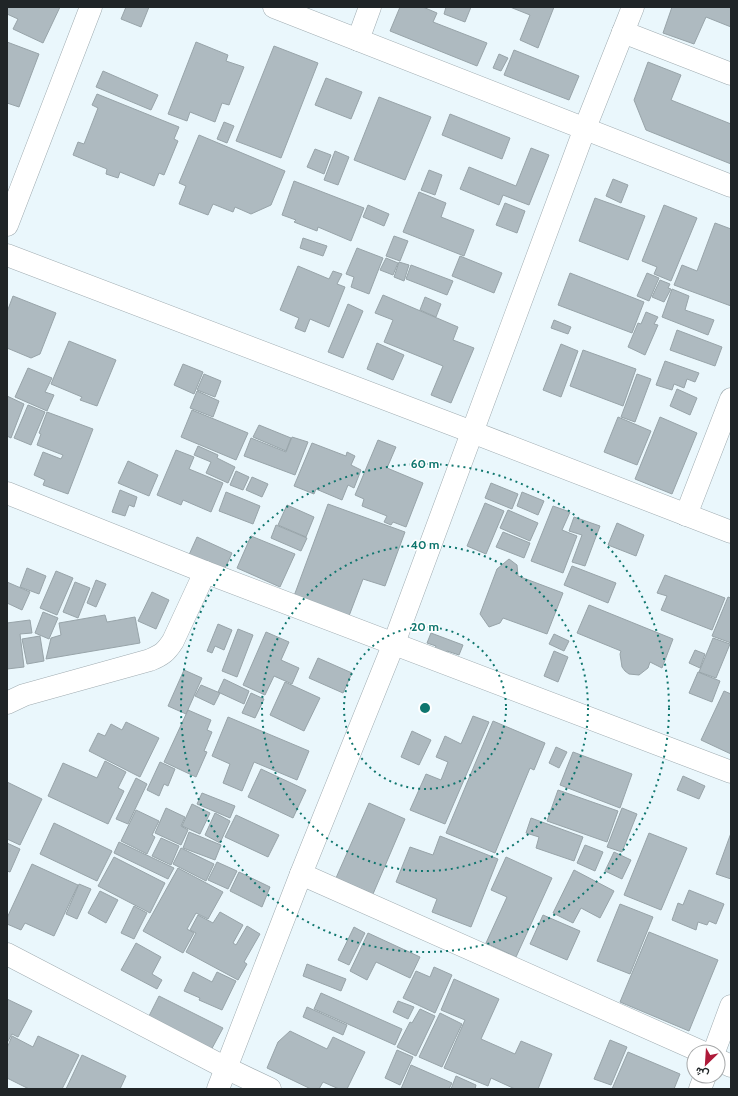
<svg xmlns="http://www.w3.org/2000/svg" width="738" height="1096" viewBox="0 0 738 1096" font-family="Cabin,Vazirmatn,sans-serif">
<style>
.building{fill:#aebac0;stroke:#98a4a9}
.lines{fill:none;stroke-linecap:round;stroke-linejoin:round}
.minor-casing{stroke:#a0acb1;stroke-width:23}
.minor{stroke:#fff;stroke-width:22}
.ring{fill:none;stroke:#0f766e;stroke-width:2;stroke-dasharray:2 4}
.centre{fill:#0f766e;stroke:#fff;stroke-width:2}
.ring-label{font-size:12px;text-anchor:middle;font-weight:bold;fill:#0f766e;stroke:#fff;stroke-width:3;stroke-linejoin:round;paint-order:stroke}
</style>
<rect width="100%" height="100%" fill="#eaf7fc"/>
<g class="building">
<path d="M 7,7 L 60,7 L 43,43 L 13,29 L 18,19 L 7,14 Z"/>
<path d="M 126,7 L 149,7 L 141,27 L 121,19 Z"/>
<path d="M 400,7 L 423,7 L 437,13 L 433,22 L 487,43 L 477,66 L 390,31 Z"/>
<path d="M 446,7 L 471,7 L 465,22 L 444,14 Z"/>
<path d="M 510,7 L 554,7 L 538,48 L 520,40 L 530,15 Z"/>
<path d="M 672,7 L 731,7 L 731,27 L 706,17 L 694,44 L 663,33 Z"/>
<path d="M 7,42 L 39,54 L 19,107 L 7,103 Z"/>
<path d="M 196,42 L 228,55 L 226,61 L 244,67 L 229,105 L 222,103 L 215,122 L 190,112 L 187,121 L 168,114 Z"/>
<path d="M 274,46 L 318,63 L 281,158 L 236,141 Z"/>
<path d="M 514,50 L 579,76 L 569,100 L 504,75 Z"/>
<path d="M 499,54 L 508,58 L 501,71 L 493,68 Z"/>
<path d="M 648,62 L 681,75 L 671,100 L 731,124 L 731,164 L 646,130 L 634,100 Z"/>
<path d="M 103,71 L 158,95 L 151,110 L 96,87 Z"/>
<path d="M 326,78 L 362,92 L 351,119 L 315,105 Z"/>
<path d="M 97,94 L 179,127 L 174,139 L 178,141 L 164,175 L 159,173 L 154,186 L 120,172 L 118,178 L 106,174 L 107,169 L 73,155 L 78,142 L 84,144 L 98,108 L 92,105 Z"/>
<path d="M 379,97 L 431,117 L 405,180 L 354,160 Z"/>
<path d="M 450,114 L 510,138 L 502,159 L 442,135 Z"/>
<path d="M 224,122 L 234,126 L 227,143 L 217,139 Z"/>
<path d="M 199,135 L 285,171 L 271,205 L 251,214 L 235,207 L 233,212 L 213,204 L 208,215 L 179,204 L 186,186 L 179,183 Z"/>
<path d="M 531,148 L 549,155 L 529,205 L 503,195 L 499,205 L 460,189 L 469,167 L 516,186 Z"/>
<path d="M 315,149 L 331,155 L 324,174 L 307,167 Z"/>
<path d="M 335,151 L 349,157 L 338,185 L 324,180 Z"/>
<path d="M 429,170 L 442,175 L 435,195 L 421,190 Z"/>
<path d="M 613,179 L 628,185 L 621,203 L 606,196 Z"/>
<path d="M 294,181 L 364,208 L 351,241 L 318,227 L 317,231 L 294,222 L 296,220 L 282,215 Z"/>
<path d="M 419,192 L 446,203 L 441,217 L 474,230 L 464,256 L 403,232 Z"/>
<path d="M 595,198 L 645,216 L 628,260 L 579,241 Z"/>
<path d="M 505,203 L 525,211 L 517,233 L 496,225 Z"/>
<path d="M 368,205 L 389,214 L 384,226 L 363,217 Z"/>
<path d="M 664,205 L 697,218 L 671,281 L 654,274 L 657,267 L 642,261 Z"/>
<path d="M 715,223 L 731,229 L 731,306 L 674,285 L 682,265 L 697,271 Z"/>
<path d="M 394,236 L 408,241 L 400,261 L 386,256 Z"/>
<path d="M 303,238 L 327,246 L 323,256 L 300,248 Z"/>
<path d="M 357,248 L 383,258 L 369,294 L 351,287 L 354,277 L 346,274 Z"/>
<path d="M 460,256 L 502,273 L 494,293 L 452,276 Z"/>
<path d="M 386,258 L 398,263 L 393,275 L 380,270 Z"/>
<path d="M 399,262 L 409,265 L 404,281 L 394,277 Z"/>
<path d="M 411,265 L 453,281 L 447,295 L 406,279 Z"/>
<path d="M 298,266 L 329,279 L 333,271 L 342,274 L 337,284 L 345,287 L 329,327 L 310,319 L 305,332 L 295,328 L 299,318 L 280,310 Z"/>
<path d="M 570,273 L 644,302 L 632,333 L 558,305 Z"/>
<path d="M 647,273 L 659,278 L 649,301 L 637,296 Z"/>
<path d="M 660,280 L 670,284 L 668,288 L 671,289 L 664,302 L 652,297 Z"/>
<path d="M 672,289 L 689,296 L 685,310 L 714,320 L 708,335 L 662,317 Z"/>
<path d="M 383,295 L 458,327 L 453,340 L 474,348 L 451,403 L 431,395 L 443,366 L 384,342 L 393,320 L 375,313 Z"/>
<path d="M 13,296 L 56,313 L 40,354 L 31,358 L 7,348 L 7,312 Z"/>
<path d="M 425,297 L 441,304 L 436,317 L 420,310 Z"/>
<path d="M 348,304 L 363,311 L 343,358 L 328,352 Z"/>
<path d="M 646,312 L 658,317 L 654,324 L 658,325 L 645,355 L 628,347 L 638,323 L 641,324 Z"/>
<path d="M 554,320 L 571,327 L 568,334 L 551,328 Z"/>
<path d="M 677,330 L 722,347 L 715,366 L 670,350 Z"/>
<path d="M 69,341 L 116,360 L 97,406 L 80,400 L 82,397 L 51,384 Z"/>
<path d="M 377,343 L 404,355 L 393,380 L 367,369 Z"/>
<path d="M 561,344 L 578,351 L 561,397 L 543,390 Z"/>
<path d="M 583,350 L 636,369 L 623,406 L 570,386 Z"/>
<path d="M 665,361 L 699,373 L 695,382 L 687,379 L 684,388 L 674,384 L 672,390 L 656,385 Z"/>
<path d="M 183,364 L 203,372 L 194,394 L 174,385 Z"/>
<path d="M 28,368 L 52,378 L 45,392 L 54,395 L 47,411 L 15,397 Z"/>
<path d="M 204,374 L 221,381 L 215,397 L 197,390 Z"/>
<path d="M 637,374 L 651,379 L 635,422 L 621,417 Z"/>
<path d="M 677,389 L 697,398 L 690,415 L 670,406 Z"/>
<path d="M 197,391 L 219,401 L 213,417 L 190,408 Z"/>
<path d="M 7,396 L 24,404 L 11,438 L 7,436 Z"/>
<path d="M 28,405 L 45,412 L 31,445 L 14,438 Z"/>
<path d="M 192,410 L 248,433 L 236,460 L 181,437 Z"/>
<path d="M 47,412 L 93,429 L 68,494 L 43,485 L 45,480 L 34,475 L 43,452 L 61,459 L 63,455 L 37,445 L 41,434 L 39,433 Z"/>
<path d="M 618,417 L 651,431 L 637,465 L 604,452 Z"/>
<path d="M 660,417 L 697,433 L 672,494 L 635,479 Z"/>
<path d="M 259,425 L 291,438 L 286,451 L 253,437 Z"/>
<path d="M 292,437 L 308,442 L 295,475 L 244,456 L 251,438 L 286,452 Z"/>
<path d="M 378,440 L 396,447 L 387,468 L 423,483 L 406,527 L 393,522 L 391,525 L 384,522 L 387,516 L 362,506 L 364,499 L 355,495 Z"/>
<path d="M 312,443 L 346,456 L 347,452 L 355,456 L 351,465 L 361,470 L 354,488 L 348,485 L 342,500 L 316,489 L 314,494 L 294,486 Z"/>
<path d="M 198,446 L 218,455 L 217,458 L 235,467 L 228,483 L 206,473 L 211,462 L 194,455 Z"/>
<path d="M 176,450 L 194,457 L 189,469 L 223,483 L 211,512 L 183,500 L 181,505 L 157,495 Z"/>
<path d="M 128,461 L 158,475 L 149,496 L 118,483 Z"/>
<path d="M 236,471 L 249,477 L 243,490 L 230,485 Z"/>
<path d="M 252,477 L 268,484 L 262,497 L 246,490 Z"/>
<path d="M 491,483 L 518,494 L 512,509 L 485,498 Z"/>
<path d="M 120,490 L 137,497 L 134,507 L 129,505 L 125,516 L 112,512 Z"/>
<path d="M 226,492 L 260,506 L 253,524 L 219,511 Z"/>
<path d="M 522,492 L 544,501 L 538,515 L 517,506 Z"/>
<path d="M 485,503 L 504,511 L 486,554 L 467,546 Z"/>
<path d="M 328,504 L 405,532 L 385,586 L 363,579 L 349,616 L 294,596 Z"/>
<path d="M 287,505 L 314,517 L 306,537 L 278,525 Z"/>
<path d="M 553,506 L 570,512 L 562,530 L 577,536 L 563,573 L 531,561 Z"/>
<path d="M 508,510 L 538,523 L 530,541 L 500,528 Z"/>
<path d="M 574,517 L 600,526 L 585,566 L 572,562 L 582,535 L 569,531 Z"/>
<path d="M 617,523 L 644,535 L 636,556 L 608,545 Z"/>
<path d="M 276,525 L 307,538 L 301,551 L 271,538 Z"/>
<path d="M 503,532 L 530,543 L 524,558 L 496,547 Z"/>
<path d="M 251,536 L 295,554 L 280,587 L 237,568 Z"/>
<path d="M 197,537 L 232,553 L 223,573 L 188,557 Z"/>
<path d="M 509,559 L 517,565 L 518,576 L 563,593 L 547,634 L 503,618 L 500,623 L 489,627 L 480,614 L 497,569 Z"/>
<path d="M 572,566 L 616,583 L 608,603 L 564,585 Z"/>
<path d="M 27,568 L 46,576 L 39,594 L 20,587 Z"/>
<path d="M 56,571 L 73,578 L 57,615 L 40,608 Z"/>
<path d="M 665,575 L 725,598 L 712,630 L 661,610 L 667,596 L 657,593 Z"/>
<path d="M 96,580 L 106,584 L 96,607 L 87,603 Z"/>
<path d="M 7,582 L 30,592 L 22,610 L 7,603 Z"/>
<path d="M 75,582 L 90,588 L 78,618 L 63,612 Z"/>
<path d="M 152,592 L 169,600 L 156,629 L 138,621 Z"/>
<path d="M 728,597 L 731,598 L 731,643 L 712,636 Z"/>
<path d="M 589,605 L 673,639 L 662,668 L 650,662 L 648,668 L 639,675 L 629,674 L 625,671 L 622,667 L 620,654 L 621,651 L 577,633 Z"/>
<path d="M 43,612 L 58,618 L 49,639 L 35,633 Z"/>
<path d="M 105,615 L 107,622 L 135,617 L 140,643 L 46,659 L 51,638 L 61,635 L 59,623 Z"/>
<path d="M 30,620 L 32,633 L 20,634 L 24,667 L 7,669 L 7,623 Z"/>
<path d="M 218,624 L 232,630 L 224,650 L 215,646 L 212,653 L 207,651 Z"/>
<path d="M 238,629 L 253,635 L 237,677 L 222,671 Z"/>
<path d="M 266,632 L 289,642 L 281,660 L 299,668 L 292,684 L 274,676 L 265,695 L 243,685 Z"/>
<path d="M 431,633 L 463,645 L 459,655 L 447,651 L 446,653 L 435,648 L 436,646 L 427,643 Z"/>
<path d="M 554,634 L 569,641 L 564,651 L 549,644 Z"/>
<path d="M 40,636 L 44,661 L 27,664 L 22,639 Z"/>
<path d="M 713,638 L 730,644 L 716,678 L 699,672 Z"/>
<path d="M 695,650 L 705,654 L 700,668 L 689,663 Z"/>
<path d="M 554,651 L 568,657 L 558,682 L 544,676 Z"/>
<path d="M 318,658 L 352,673 L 343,693 L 309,678 Z"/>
<path d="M 184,670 L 202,678 L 186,714 L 168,706 Z"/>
<path d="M 698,672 L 720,681 L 712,702 L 689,693 Z"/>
<path d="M 224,679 L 249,691 L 244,704 L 218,692 Z"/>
<path d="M 285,682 L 320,698 L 304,731 L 270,715 Z"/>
<path d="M 201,685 L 220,693 L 214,705 L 195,696 Z"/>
<path d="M 724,691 L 731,694 L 731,754 L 701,740 Z"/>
<path d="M 251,693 L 264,699 L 255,718 L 242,713 Z"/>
<path d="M 188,710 L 211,720 L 207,730 L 212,732 L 204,751 L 207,752 L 196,777 L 164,762 Z"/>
<path d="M 473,716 L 489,722 L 445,824 L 410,810 L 426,774 L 441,780 L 448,762 L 436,757 L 445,736 L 461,744 Z"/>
<path d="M 228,717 L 309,751 L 297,780 L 254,762 L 242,791 L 223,783 L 230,764 L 212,756 Z"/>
<path d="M 493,721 L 545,743 L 534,770 L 530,768 L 495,853 L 446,833 Z"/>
<path d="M 126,722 L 159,738 L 140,777 L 89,751 L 98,733 L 105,736 L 111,724 L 122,730 Z"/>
<path d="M 412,731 L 431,740 L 419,765 L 401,757 Z"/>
<path d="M 556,747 L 567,752 L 559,768 L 549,763 Z"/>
<path d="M 573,752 L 632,774 L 620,808 L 560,785 Z"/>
<path d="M 105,761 L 126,772 L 118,788 L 124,791 L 108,824 L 48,796 L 63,763 L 97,778 Z"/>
<path d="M 160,762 L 175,769 L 168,786 L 164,784 L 159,796 L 147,790 Z"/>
<path d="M 261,769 L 306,790 L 293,818 L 248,797 Z"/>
<path d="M 683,776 L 705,786 L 699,799 L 677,790 Z"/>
<path d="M 136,778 L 147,784 L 128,824 L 116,819 Z"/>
<path d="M 7,782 L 42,799 L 20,845 L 7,839 Z"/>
<path d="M 558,790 L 618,811 L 607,842 L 547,821 Z"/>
<path d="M 202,793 L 235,806 L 230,818 L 197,804 Z"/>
<path d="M 369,803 L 405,819 L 373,894 L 336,878 Z"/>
<path d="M 192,804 L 210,813 L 200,834 L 182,826 Z"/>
<path d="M 166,808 L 185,817 L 181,826 L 188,830 L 181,845 L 155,833 Z"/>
<path d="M 622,808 L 637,814 L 622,852 L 607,847 Z"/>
<path d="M 136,810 L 159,821 L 152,835 L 155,837 L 147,854 L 121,841 Z"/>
<path d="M 215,813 L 230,821 L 220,843 L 205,835 Z"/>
<path d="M 236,815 L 279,835 L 268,857 L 225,837 Z"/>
<path d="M 531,818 L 583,837 L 574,861 L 536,848 L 539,837 L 526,833 Z"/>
<path d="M 54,823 L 112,851 L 97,881 L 40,854 Z"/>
<path d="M 189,832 L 221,845 L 215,860 L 183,848 Z"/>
<path d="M 649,833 L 687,848 L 661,910 L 624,895 Z"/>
<path d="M 731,833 L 731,879 L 716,874 Z"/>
<path d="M 440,836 L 498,859 L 471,927 L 432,912 L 437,899 L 396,882 L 410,847 L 433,855 Z"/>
<path d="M 161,838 L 179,846 L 171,865 L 152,856 Z"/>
<path d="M 119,842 L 174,868 L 168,879 L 114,853 Z"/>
<path d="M 7,843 L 20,849 L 10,872 L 7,871 Z"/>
<path d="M 585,845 L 603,852 L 595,871 L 577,863 Z"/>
<path d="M 181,848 L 214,864 L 206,881 L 173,864 Z"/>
<path d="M 614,852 L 631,860 L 622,879 L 605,871 Z"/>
<path d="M 114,857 L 165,883 L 150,913 L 98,886 Z"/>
<path d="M 506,857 L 552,878 L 516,957 L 486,943 L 507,897 L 491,890 Z"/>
<path d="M 217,862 L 237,871 L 228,889 L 208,880 Z"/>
<path d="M 32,864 L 78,885 L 54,936 L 25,923 L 21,930 L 7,924 L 7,918 Z"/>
<path d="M 178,868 L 223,892 L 208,919 L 196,913 L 187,929 L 194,933 L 183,953 L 143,931 Z"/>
<path d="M 574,870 L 614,891 L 600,918 L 581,908 L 573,923 L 553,913 Z"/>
<path d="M 239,872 L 270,887 L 262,907 L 230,891 Z"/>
<path d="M 79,884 L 91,889 L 77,919 L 66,914 Z"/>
<path d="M 689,890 L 724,904 L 716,924 L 709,921 L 707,925 L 698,922 L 696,930 L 672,920 L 678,903 L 683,905 Z"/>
<path d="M 100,891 L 118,900 L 106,923 L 88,913 Z"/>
<path d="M 620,904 L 653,917 L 630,974 L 597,961 Z"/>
<path d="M 134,906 L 147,913 L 134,939 L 121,933 Z"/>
<path d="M 220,912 L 243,925 L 233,943 L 236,945 L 247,926 L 260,934 L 244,962 L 247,964 L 238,980 L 186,952 L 196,933 L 190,930 L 198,915 L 213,923 Z"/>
<path d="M 543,915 L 580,931 L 567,960 L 530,944 Z"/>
<path d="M 354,927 L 365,933 L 349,965 L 338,960 Z"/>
<path d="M 649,932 L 718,960 L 689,1031 L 620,1002 Z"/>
<path d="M 368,933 L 420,957 L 410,978 L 376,962 L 367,980 L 350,971 Z"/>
<path d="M 136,943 L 161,957 L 152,974 L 162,980 L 157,989 L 121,970 Z"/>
<path d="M 307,964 L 346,979 L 341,991 L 303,976 Z"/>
<path d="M 434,967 L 452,975 L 435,1013 L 403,998 L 416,971 L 430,977 Z"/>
<path d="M 193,972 L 212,982 L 217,972 L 236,981 L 222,1010 L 199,1000 L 200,998 L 184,991 Z"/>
<path d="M 454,979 L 499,999 L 481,1039 L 515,1054 L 521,1041 L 552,1054 L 538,1089 L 515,1089 L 491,1078 L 488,1086 L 444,1068 L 465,1020 L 441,1010 Z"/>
<path d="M 321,993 L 402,1029 L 395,1045 L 314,1009 Z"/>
<path d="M 159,996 L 223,1028 L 210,1052 L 147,1020 Z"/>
<path d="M 7,999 L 32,1011 L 18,1037 L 12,1034 L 7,1043 Z"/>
<path d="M 398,1001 L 414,1007 L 408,1019 L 393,1012 Z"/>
<path d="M 307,1007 L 347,1025 L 343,1035 L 303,1017 Z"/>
<path d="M 420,1009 L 435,1016 L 416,1056 L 397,1047 L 410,1022 L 412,1023 Z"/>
<path d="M 440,1013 L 462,1024 L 442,1067 L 419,1057 Z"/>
<path d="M 290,1031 L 327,1049 L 333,1037 L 365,1052 L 347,1089 L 339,1089 L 323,1082 L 319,1089 L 311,1089 L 267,1068 L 278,1042 Z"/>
<path d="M 12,1036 L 33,1047 L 38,1036 L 79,1055 L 62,1089 L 29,1089 L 7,1078 L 7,1048 Z"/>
<path d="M 610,1040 L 627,1047 L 611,1085 L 594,1079 Z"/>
<path d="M 397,1050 L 413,1057 L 400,1085 L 385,1078 Z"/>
<path d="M 628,1052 L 680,1074 L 674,1089 L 612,1089 Z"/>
<path d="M 82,1055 L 126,1076 L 120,1089 L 66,1089 Z"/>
<path d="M 411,1065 L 452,1083 L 449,1089 L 401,1089 Z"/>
<path d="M 456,1076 L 476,1085 L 475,1089 L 451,1089 Z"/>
</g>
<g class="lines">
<defs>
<g id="minor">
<path d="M 274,7 L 731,186"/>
<path d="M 623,32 L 731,74"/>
<path d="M 358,40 L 370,7"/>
<path d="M 7,225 L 91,7"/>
<path d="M 7,255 L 472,432 L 731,532"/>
<path d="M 7,493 L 205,572 L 731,772"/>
<path d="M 686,515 L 731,399"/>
<path d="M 7,703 L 24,695 L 150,660 C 162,655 166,652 173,641 L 205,572"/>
<path d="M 301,874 L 702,1052"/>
<path d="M 7,954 L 226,1068 L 270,1089"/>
<path d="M 714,1052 L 731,1006"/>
<path d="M 718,1060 L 731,1066"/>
<path d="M 218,1089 L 301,874 L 394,643 L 585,128 L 633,7"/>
<path d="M 700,1089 L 705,1076"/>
</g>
</defs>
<use href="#minor" class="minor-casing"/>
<use href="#minor" class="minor"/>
</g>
<g class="ring">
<circle cx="425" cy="708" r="81"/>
<circle cx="425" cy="708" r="163"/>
<circle cx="425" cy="708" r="244"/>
</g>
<circle cx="425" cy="708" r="6" class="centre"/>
<g class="ring-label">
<text x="425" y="468">60 m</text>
<text x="425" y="549">40 m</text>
<text x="425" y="631">20 m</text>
</g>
<rect width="738" height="1096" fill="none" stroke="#202527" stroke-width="16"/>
<g transform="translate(706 1064) rotate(205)"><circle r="19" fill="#ffffff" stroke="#a6a8a9"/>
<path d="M0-3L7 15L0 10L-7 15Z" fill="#ae1a39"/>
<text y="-6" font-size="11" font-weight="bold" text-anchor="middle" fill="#202527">ش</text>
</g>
</svg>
